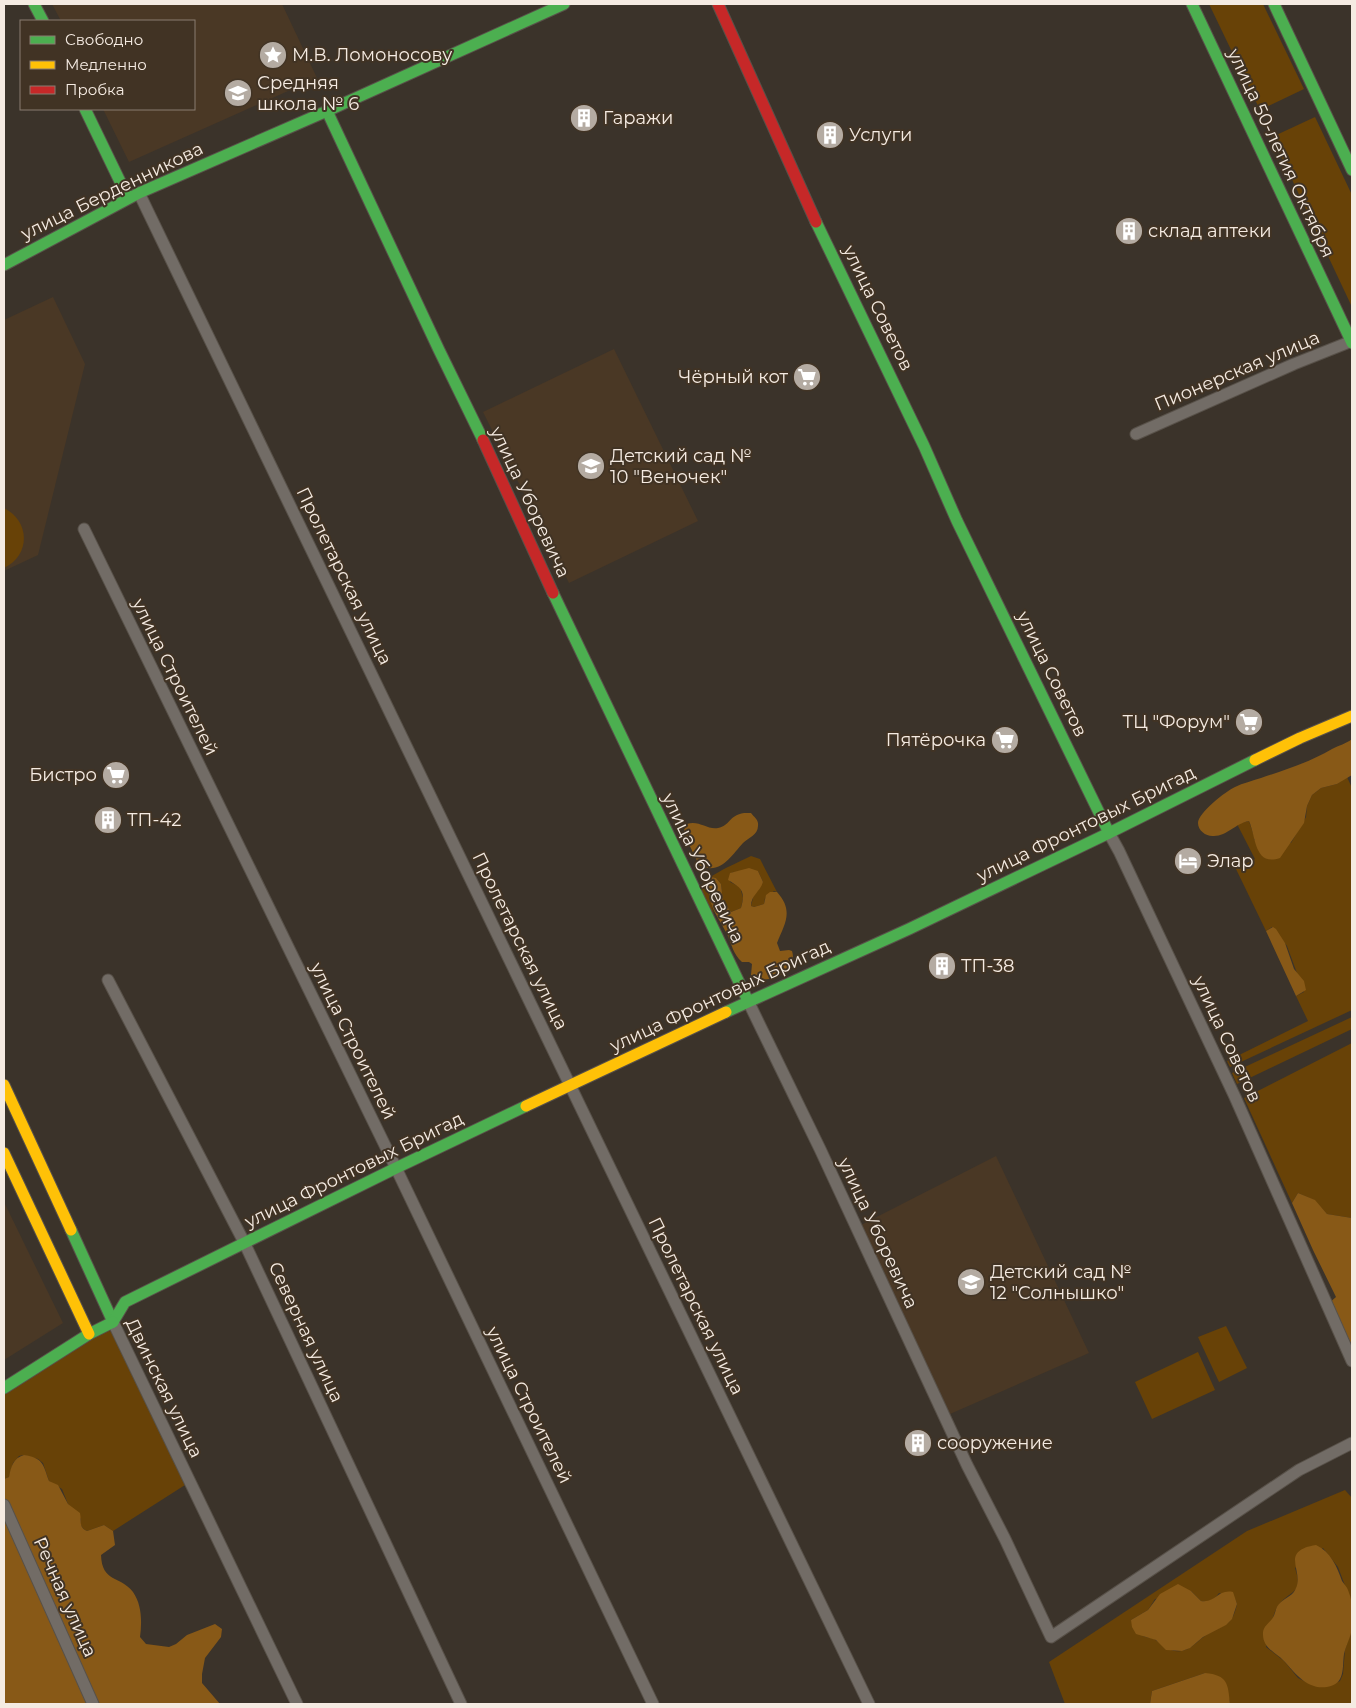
<svg xmlns="http://www.w3.org/2000/svg" width="1356" height="1708" viewBox="0 0 1356 1708" font-family="Montserrat,sans-serif">
<style>
.built{fill:#4a3825}
.green{fill:#684207;fill-rule:evenodd}
.forest{fill:#885917}
.lines{fill:none;stroke-linecap:round;stroke-linejoin:round}
.street-casing{stroke:#585149;stroke-width:13}
.fast-casing{stroke:#585149;stroke-width:13}
.slow-casing{stroke:#585149;stroke-width:13}
.jam-casing{stroke:#585149;stroke-width:13}
.street{stroke:#726c66;stroke-width:11}
.fast{stroke:#4caf50;stroke-width:11}
.slow{stroke:#ffc107;stroke-width:11}
.jam{stroke:#c62828;stroke-width:11}
.labels{text-anchor:middle;stroke-width:4;stroke-linejoin:round;paint-order:stroke}
.poi-label{font-size:18px;fill:#f5ebe2;stroke:#413324;text-anchor:start}
.street-label{font-size:18px;fill:#f5ebe2;stroke:#413324}
</style>
<rect width="100%" height="100%" fill="#3b332a"/>
<g class="built">
<path d="M 52,4 L 282,4 L 317,78 L 129,162 L 103,109 L 194,109 L 194,21 L 61,21 Z"/>
<path d="M 53,297 L 85,364 L 38,555 L 4,571 L 4,320 Z"/>
<path d="M 614,349 L 698,521 L 569,583 L 483,412 Z"/>
<path d="M 996,1156 L 1089,1353 L 950,1414 L 859,1226 Z"/>
<path d="M 4,1202 L 63,1323 L 4,1360 Z"/>
</g>
<g class="green">
<path d="M 1209,4 L 1263,4 L 1304,89 L 1260,110 Z"/>
<path d="M 1315,117 L 1352,195 L 1352,307 L 1272,137 Z"/>
<path d="M 4,508 C 30,521 31,555 4,568 Z"/>
<path d="M 1347,777 L 1352,788 L 1352,1010 L 1230,1067 L 1227,1061 L 1308,1021 L 1296,996 L 1304,992 L 1287,946 L 1272,927 L 1266,931 L 1236,869 L 1255,859 L 1237,824 L 1249,821 L 1254,836 L 1254,840 L 1291,843 L 1306,817 L 1307,806 L 1312,795 L 1321,788 L 1337,784 Z"/>
<path d="M 751,856 L 760,859 L 777,892 L 774,891 L 765,898 L 764,904 L 754,907 L 751,906 L 754,894 L 763,882 L 758,871 L 733,872 L 730,874 L 730,882 L 740,887 L 743,898 L 741,908 L 731,912 L 723,901 L 721,884 L 716,878 L 712,877 L 709,879 L 708,892 L 714,914 C 710,907 702,897 701,889 C 699,878 742,861 751,856 Z"/>
<path d="M 1352,1017 L 1352,1029 L 1237,1084 L 1232,1073 Z"/>
<path d="M 1352,1043 L 1352,1218 L 1327,1214 L 1314,1200 L 1298,1193 L 1292,1203 L 1244,1098 Z"/>
<path d="M 1226,1326 L 1247,1368 L 1219,1382 L 1198,1337 Z"/>
<path d="M 110,1331 L 116,1336 L 185,1485 L 113,1531 L 104,1525 L 87,1531 C 81,1528 80,1525 81,1519 L 68,1504 L 62,1489 L 49,1481 L 43,1463 L 38,1459 L 24,1455 L 19,1456 L 13,1463 L 9,1477 L 4,1479 L 4,1391 L 98,1332 Z"/>
<path d="M 1198,1352 L 1215,1390 L 1152,1419 L 1135,1382 Z"/>
<path d="M 1345,1490 L 1352,1498 L 1352,1604 L 1338,1567 L 1323,1548 L 1295,1568 C 1304,1595 1290,1589 1278,1606 C 1272,1614 1269,1637 1266,1647 L 1284,1661 L 1298,1678 L 1306,1682 L 1326,1687 L 1340,1681 L 1343,1674 L 1345,1650 L 1352,1628 L 1352,1704 L 1230,1704 L 1229,1699 L 1205,1673 L 1152,1691 L 1150,1704 L 1065,1704 L 1049,1662 L 1247,1531 ZM 1191,1591 L 1201,1601 C 1210,1602 1214,1600 1219,1593 L 1235,1599 L 1237,1604 C 1233,1624 1226,1624 1210,1633 C 1201,1637 1194,1647 1185,1650 C 1171,1655 1164,1645 1154,1639 C 1150,1637 1146,1638 1143,1636 C 1138,1633 1134,1624 1131,1620 L 1148,1610 L 1155,1599 Z"/>
</g>
<g class="forest">
<path d="M 1352,739 L 1352,775 L 1337,784 L 1321,788 L 1312,795 L 1307,806 L 1304,823 L 1280,858 C 1254,867 1256,836 1249,821 C 1236,823 1227,836 1214,836 C 1207,837 1198,831 1198,823 C 1198,813 1226,791 1235,787 C 1243,783 1252,781 1261,778 C 1285,770 1310,762 1332,749 C 1339,745 1346,744 1352,739 Z"/>
<path d="M 744,813 L 751,813 C 754,817 759,820 758,826 C 758,835 748,838 743,843 C 731,856 720,876 699,865 L 685,836 L 684,830 L 687,824 C 699,820 707,830 718,828 C 730,826 729,815 744,813 Z"/>
<path d="M 749,868 L 758,871 L 763,882 C 760,892 751,895 751,906 L 754,907 L 764,904 L 766,895 L 770,892 L 777,892 C 794,911 785,923 777,943 L 780,951 L 789,950 L 792,951 C 799,973 765,987 751,975 L 752,964 L 749,962 L 742,962 C 733,954 732,945 727,934 C 716,912 707,906 709,879 L 712,877 L 716,878 L 721,884 L 723,901 L 731,912 L 741,908 C 746,890 741,888 728,880 L 730,873 Z"/>
<path d="M 1273,927 L 1276,929 L 1285,943 L 1294,969 L 1304,981 L 1306,990 L 1296,996 L 1266,931 Z"/>
<path d="M 1298,1193 L 1315,1200 L 1327,1214 L 1352,1218 L 1352,1345 L 1328,1304 L 1336,1297 L 1313,1250 L 1292,1203 Z"/>
<path d="M 24,1455 C 43,1458 43,1464 49,1481 L 58,1485 L 68,1504 L 80,1513 C 82,1521 78,1527 87,1531 L 104,1525 L 113,1531 L 115,1545 L 101,1555 C 102,1583 120,1575 133,1592 C 142,1605 142,1622 140,1637 L 146,1644 L 169,1647 L 176,1644 L 187,1635 L 215,1624 L 222,1629 L 221,1637 L 205,1658 L 202,1674 L 202,1683 L 220,1704 L 4,1704 L 4,1479 L 9,1477 C 11,1467 13,1458 24,1455 Z"/>
<path d="M 1316,1545 C 1331,1552 1337,1567 1342,1581 C 1344,1584 1347,1587 1348,1590 C 1353,1602 1354,1616 1352,1628 C 1351,1637 1346,1645 1344,1654 C 1342,1667 1346,1684 1327,1687 C 1307,1690 1295,1673 1284,1661 C 1274,1651 1262,1648 1263,1632 C 1264,1626 1268,1624 1272,1619 C 1276,1614 1275,1607 1280,1603 C 1286,1597 1293,1596 1296,1588 C 1304,1571 1279,1551 1316,1545 Z"/>
<path d="M 1178,1584 L 1191,1591 L 1201,1601 C 1217,1603 1217,1589 1233,1592 L 1237,1604 L 1232,1619 L 1226,1625 L 1203,1637 L 1190,1648 L 1182,1651 L 1166,1650 L 1156,1640 L 1136,1634 L 1132,1627 L 1131,1620 L 1148,1610 L 1160,1594 Z"/>
<path d="M 1205,1673 C 1228,1675 1228,1684 1230,1704 L 1150,1704 L 1152,1691 Z"/>
</g>
<g class="lines">
<defs>
<g id="street">
<path d="M 139,193 L 869,1704"/>
<path d="M 1136,434 L 1294,364 L 1352,341"/>
<path d="M 84,529 L 396,1168 L 653,1704"/>
<path d="M 1109,833 L 1119,851 L 1235,1097 L 1352,1361"/>
<path d="M 108,980 L 244,1242 L 461,1704"/>
<path d="M 748,1001 L 820,1149 L 967,1465 L 1005,1539 L 1051,1637 L 1299,1470 L 1352,1443"/>
<path d="M 113,1322 L 297,1704"/>
<path d="M 4,1505 L 93,1704"/>
</g>
<g id="fast">
<path d="M 34,4 L 43,21"/>
<path d="M 1192,4 L 1352,343"/>
<path d="M 1274,4 L 1352,170"/>
<path d="M 85,109 L 128,198"/>
<path d="M 327,111 L 439,350 L 483,440"/>
<path d="M 816,222 L 924,446 L 957,521 L 1109,833"/>
<path d="M 4,265 L 139,193 L 327,111 L 564,4"/>
<path d="M 553,593 L 748,1001"/>
<path d="M 726,1012 L 909,929 L 1109,833 L 1255,760"/>
<path d="M 71,1230 L 113,1322"/>
<path d="M 113,1322 L 125,1302 L 396,1168 L 526,1106"/>
<path d="M 4,1388 L 89,1334 L 113,1322"/>
</g>
<g id="slow">
<path d="M 1255,760 L 1300,738 L 1352,716"/>
<path d="M 4,1085 L 71,1230"/>
<path d="M 526,1106 L 726,1012"/>
<path d="M 4,1153 L 89,1334"/>
</g>
<g id="jam">
<path d="M 718,4 L 816,222"/>
<path d="M 483,440 L 553,593"/>
</g>
</defs>
<use href="#street" class="street-casing"/>
<use href="#fast" class="fast-casing"/>
<use href="#slow" class="slow-casing"/>
<use href="#jam" class="jam-casing"/>
<use href="#street" class="street"/>
<use href="#fast" class="fast"/>
<use href="#slow" class="slow"/>
<use href="#jam" class="jam"/>
</g>
<defs>
<symbol id="sight-disc" viewBox="-11 -11 22 22"><circle r="9.5" fill="#b4aba2" stroke="#413324"/><path d="M0-6L1.8-2.2L6-1.7L2.9 1.2L3.7 5.4L0 3.3L-3.7 5.4L-2.9 1.2L-6-1.7L-1.8-2.2Z" fill="#fff"/></symbol>
<symbol id="school-disc" viewBox="-11 -11 22 22"><circle r="9.5" fill="#b4aba2" stroke="#413324"/><path d="M0-5L7-2L0 1L-7-2ZM-4 1L0 2.5L4 1V4Q0 6-4 4Z" fill="#fff"/></symbol>
<symbol id="building-disc" viewBox="-11 -11 22 22"><circle r="9.5" fill="#b4aba2" stroke="#413324"/><path d="M-4-6H4V6H1V3H-1V6H-4ZM-2.5-4.3h1.7v1.8h-1.7ZM.8-4.3h1.7v1.8H.8ZM-2.5-1h1.7V.8h-1.7ZM.8-1h1.7V.8H.8Z" fill="#fff"/></symbol>
<symbol id="supermarket-disc" viewBox="-11 -11 22 22"><circle r="9.5" fill="#b4aba2" stroke="#413324"/><path d="M-6-5.5h2.5l.6 2H6L4.5 2H-2.5L-4.4-4H-6ZM-1.5 3.2a1.3 1.3 0 1 0 .1 0ZM3 3.2a1.3 1.3 0 1 0 .1 0Z" fill="#fff"/></symbol>
<symbol id="hotel-disc" viewBox="-11 -11 22 22"><circle r="9.5" fill="#b4aba2" stroke="#413324"/><path d="M-6-4.5h1.5V1H6V5H4.5V3h-9V5H-6ZM-4 0a1.8 1.8 0 1 1 3.6 0ZM.5 0V-2.5h3Q6-2.5 6 0Z" fill="#fff"/></symbol>
</defs>
<g fill-rule="evenodd">
<use href="#sight-disc" x="257" y="39" width="32" height="32"/>
<use href="#school-disc" x="222" y="77" width="32" height="32"/>
<use href="#building-disc" x="568" y="102" width="32" height="32"/>
<use href="#building-disc" x="814" y="119" width="32" height="32"/>
<use href="#building-disc" x="1113" y="215" width="32" height="32"/>
<use href="#supermarket-disc" x="791" y="361" width="32" height="32"/>
<use href="#school-disc" x="575" y="450" width="32" height="32"/>
<use href="#supermarket-disc" x="1233" y="706" width="32" height="32"/>
<use href="#supermarket-disc" x="989" y="724" width="32" height="32"/>
<use href="#supermarket-disc" x="100" y="759" width="32" height="32"/>
<use href="#building-disc" x="92" y="804" width="32" height="32"/>
<use href="#hotel-disc" x="1172" y="845" width="32" height="32"/>
<use href="#building-disc" x="926" y="950" width="32" height="32"/>
<use href="#school-disc" x="955" y="1266" width="32" height="32"/>
<use href="#building-disc" x="902" y="1427" width="32" height="32"/>
</g>
<g class="labels">
<g class="poi-label">
<text x="292" y="61">М.В. Ломоносову</text>
<text x="257" y="89">Средняя<tspan x="257" dy="21">школа № 6</tspan></text>
<text x="603" y="124">Гаражи</text>
<text x="849" y="141">Услуги</text>
<text x="1148" y="237">склад аптеки</text>
<text x="788" y="383" text-anchor="end">Чёрный кот</text>
<text x="610" y="462">Детский сад №<tspan x="610" dy="21">10 "Веночек"</tspan></text>
<text x="1230" y="728" text-anchor="end">ТЦ "Форум"</text>
<text x="986" y="746" text-anchor="end">Пятёрочка</text>
<text x="97" y="781" text-anchor="end">Бистро</text>
<text x="127" y="826">ТП-42</text>
<text x="1207" y="867">Элар</text>
<text x="961" y="972">ТП-38</text>
<text x="990" y="1278">Детский сад №<tspan x="990" dy="21">12 "Солнышко"</tspan></text>
<text x="937" y="1449">сооружение</text>
</g>
<g class="street-label">
<text transform="translate(1281 153) rotate(65)" y="6">улица 50-летия Октября</text>
<text transform="translate(112 191) rotate(-26)" y="6">улица Берденникова</text>
<text transform="translate(878 308) rotate(64)" y="6">улица Советов</text>
<text transform="translate(1237 371) rotate(-23)" y="6">Пионерская улица</text>
<text transform="translate(530 502) rotate(65)" y="6">улица Уборевича</text>
<text transform="translate(344 576) rotate(64)" y="6">Пролетарская улица</text>
<text transform="translate(1052 674) rotate(64)" y="6">улица Советов</text>
<text transform="translate(175 677) rotate(64)" y="6">улица Строителей</text>
<text transform="translate(1086 824) rotate(-26)" y="6">улица Фронтовых Бригад</text>
<text transform="translate(703 868) rotate(64)" y="6">улица Уборевича</text>
<text transform="translate(520 941) rotate(64)" y="6">Пролетарская улица</text>
<text transform="translate(720 996) rotate(-25)" y="6">улица Фронтовых Бригад</text>
<text transform="translate(1227 1039) rotate(65)" y="6">улица Советов</text>
<text transform="translate(353 1041) rotate(64)" y="6">улица Строителей</text>
<text transform="translate(354 1170) rotate(-26)" y="6">улица Фронтовых Бригад</text>
<text transform="translate(878 1233) rotate(65)" y="6">улица Уборевича</text>
<text transform="translate(696 1306) rotate(64)" y="6">Пролетарская улица</text>
<text transform="translate(306 1332) rotate(65)" y="6">Северная улица</text>
<text transform="translate(164 1388) rotate(64)" y="6">Двинская улица</text>
<text transform="translate(529 1405) rotate(64)" y="6">улица Строителей</text>
<text transform="translate(65 1597) rotate(66)" y="6">Речная улица</text>
</g>
</g>
<rect width="1356" height="1708" fill="none" stroke="#f5ebe2" stroke-width="10"/>
<rect x="20" y="20" width="175" height="90" fill="#413324" stroke="#897d70"/>
<rect x="30" y="36" width="25" height="8" fill="#4caf50" stroke="#897d70"/>
<text x="65" y="45" font-size="15" fill="#f5ebe2">Свободно</text>
<rect x="30" y="61" width="25" height="8" fill="#ffc107" stroke="#897d70"/>
<text x="65" y="70" font-size="15" fill="#f5ebe2">Медленно</text>
<rect x="30" y="86" width="25" height="8" fill="#c62828" stroke="#897d70"/>
<text x="65" y="95" font-size="15" fill="#f5ebe2">Пробка</text>
</svg>
